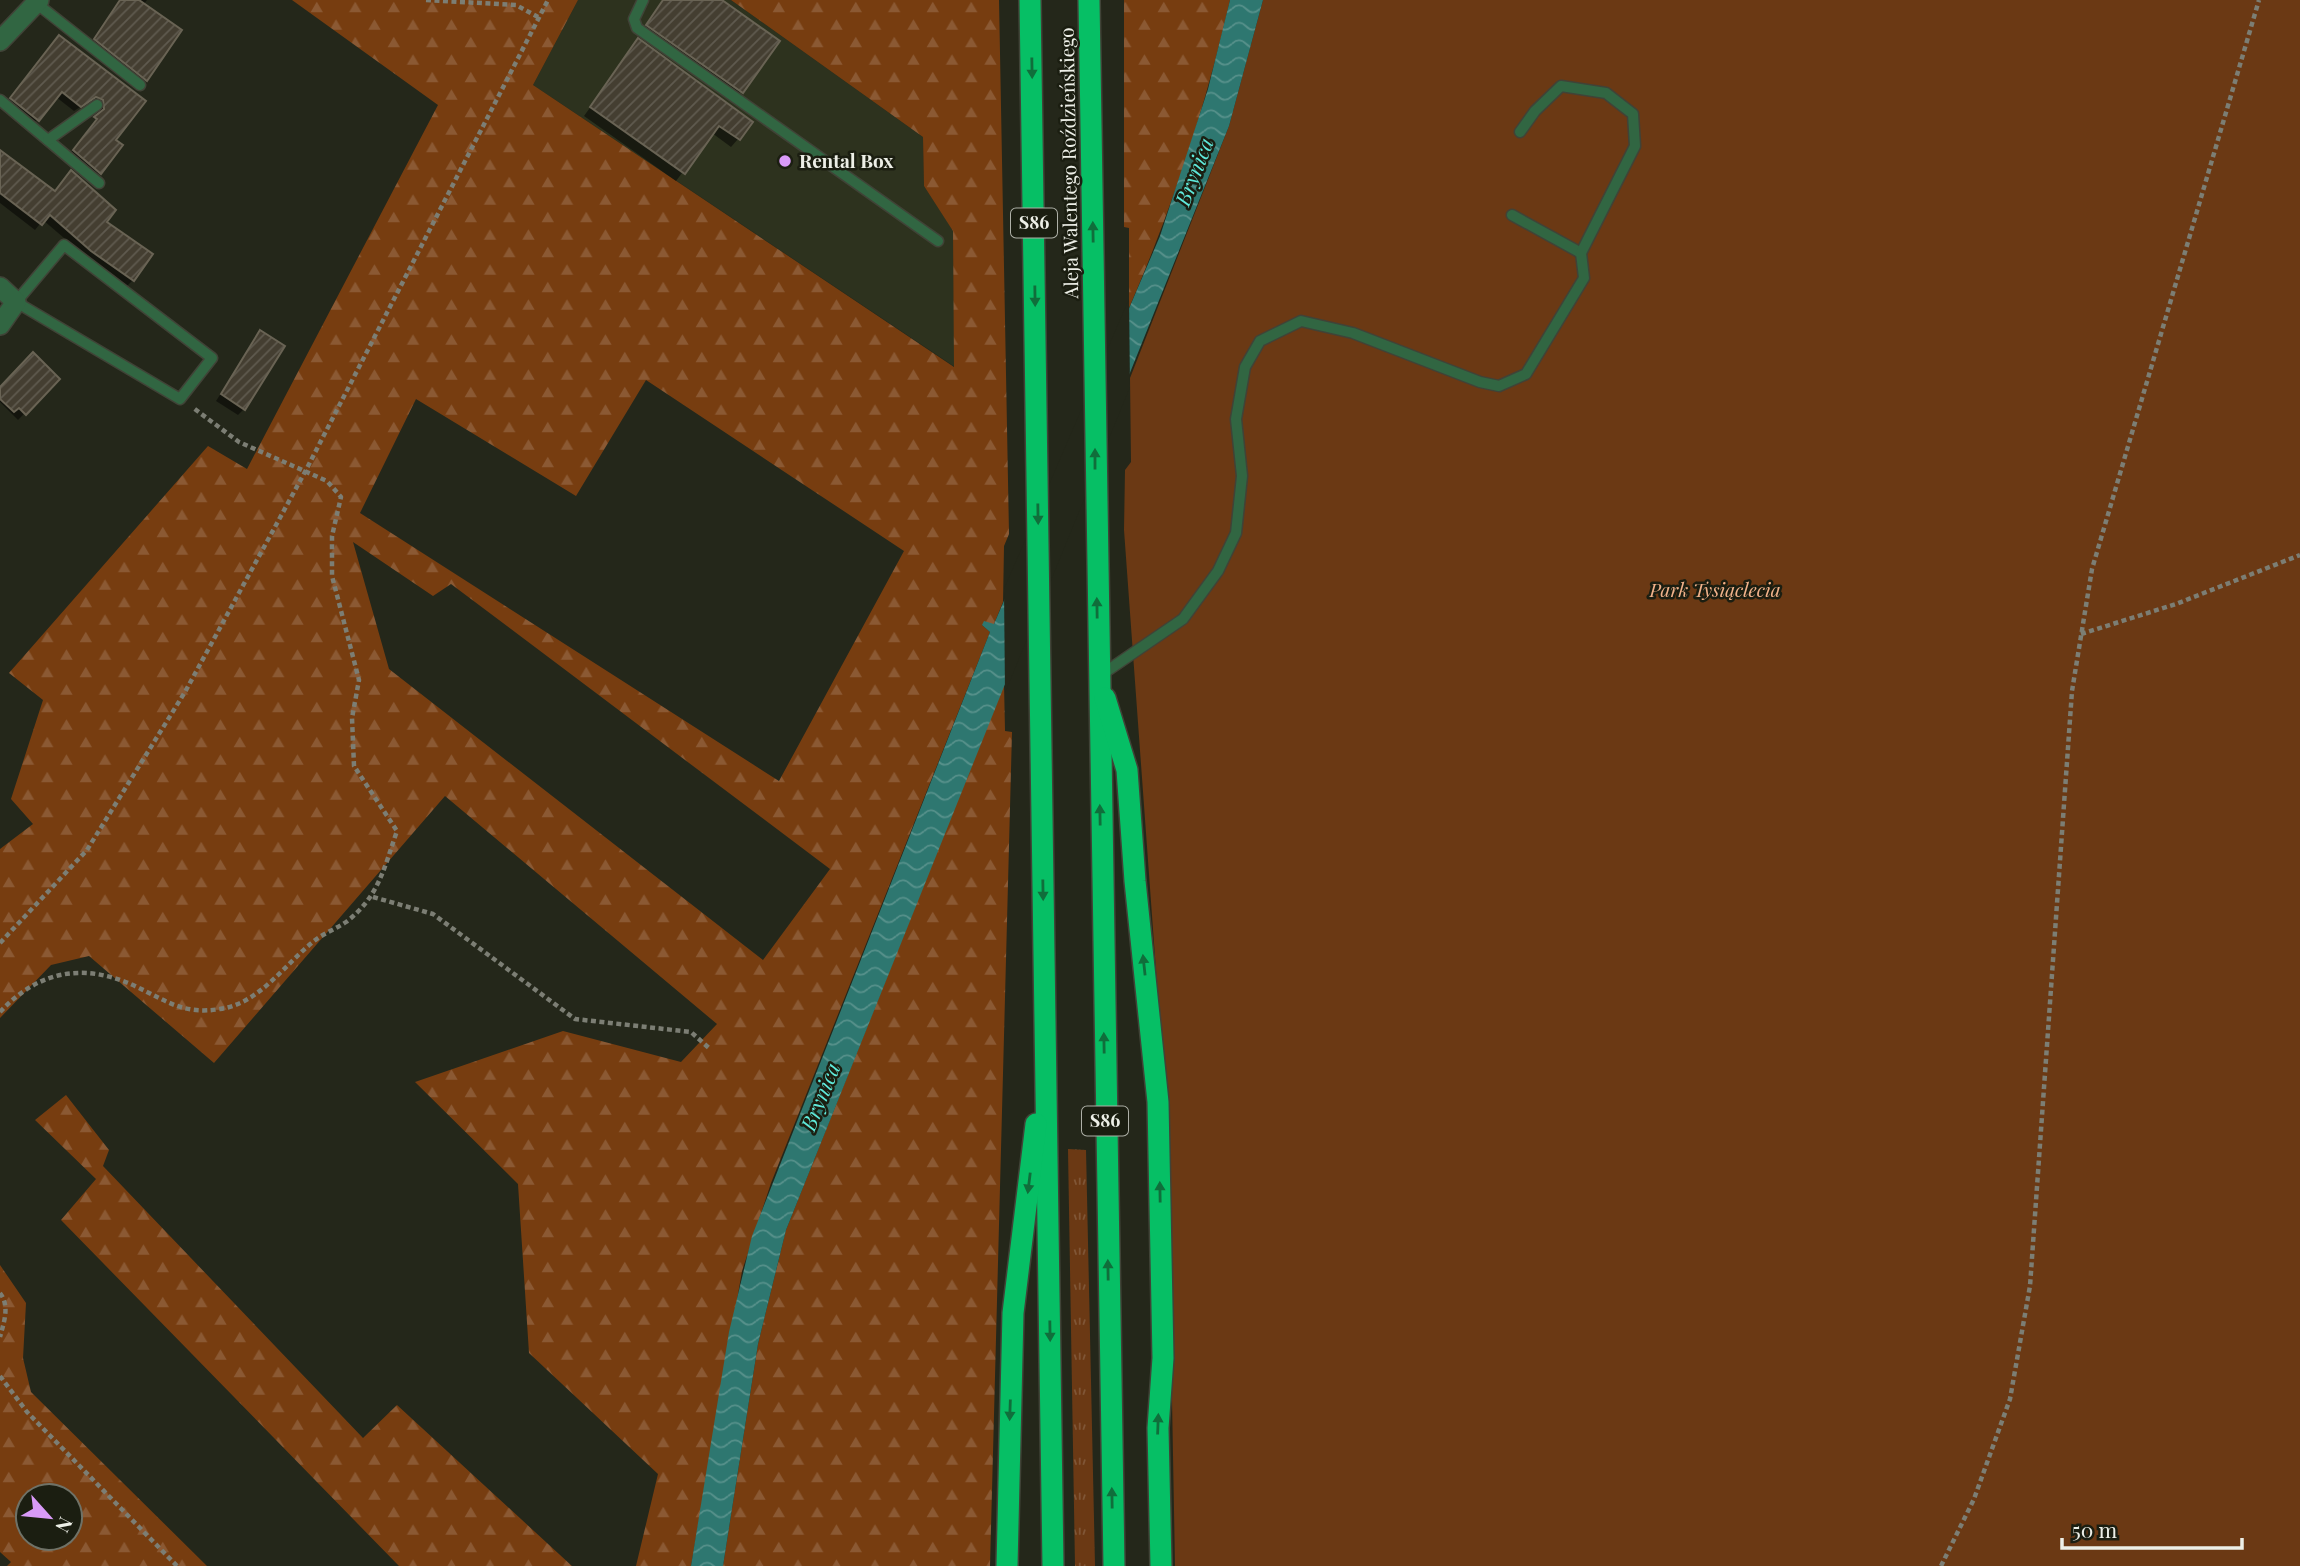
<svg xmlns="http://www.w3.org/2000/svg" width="2300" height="1566" viewBox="0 0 2300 1566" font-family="'Playfair Display',serif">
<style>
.built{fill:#2d321e}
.grass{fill:url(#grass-tufts)}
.forest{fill:url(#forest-firs);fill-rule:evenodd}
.green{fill:#6b3914}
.water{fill:url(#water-waves)}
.pier{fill:#24271a}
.shadow{fill:#0007}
.building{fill:url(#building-hatch);stroke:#696354;stroke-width:2}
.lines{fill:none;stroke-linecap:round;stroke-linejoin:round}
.service-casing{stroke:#404337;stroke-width:13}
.minor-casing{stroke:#404337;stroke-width:22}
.motorway-casing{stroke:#404337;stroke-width:24}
.path{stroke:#7c7e74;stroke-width:4.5;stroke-dasharray:5 3.5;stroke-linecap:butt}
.service{stroke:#316642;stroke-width:10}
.minor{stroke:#316642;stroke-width:19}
.motorway{stroke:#06bf65;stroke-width:21}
.oneway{fill:#106e3b}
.poi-dot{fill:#d99af8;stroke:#1b1e11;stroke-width:2.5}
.labels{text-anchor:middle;stroke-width:5;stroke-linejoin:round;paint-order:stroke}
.shield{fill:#1b1e11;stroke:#aeb0a7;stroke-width:2}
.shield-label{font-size:18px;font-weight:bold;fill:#edefe7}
.poi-label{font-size:19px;font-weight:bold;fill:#edefe7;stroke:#1b1e11;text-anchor:start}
.street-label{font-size:19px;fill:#edefe7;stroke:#1b1e11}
.park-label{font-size:19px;font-style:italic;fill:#f1b28a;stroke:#1b1e11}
.water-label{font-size:21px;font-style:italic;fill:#5fe9db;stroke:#1b1e11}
</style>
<defs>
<pattern id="grass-tufts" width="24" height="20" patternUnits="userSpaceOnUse" patternTransform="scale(1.75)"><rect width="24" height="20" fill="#6b3914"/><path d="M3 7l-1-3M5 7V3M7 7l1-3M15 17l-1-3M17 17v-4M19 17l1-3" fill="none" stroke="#805636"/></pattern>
<pattern id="forest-firs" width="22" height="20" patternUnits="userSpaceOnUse" patternTransform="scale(1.75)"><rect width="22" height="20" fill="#773d10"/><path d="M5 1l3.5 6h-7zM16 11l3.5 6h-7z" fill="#8b5933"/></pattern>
<pattern id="water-waves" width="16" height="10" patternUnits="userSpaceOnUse" patternTransform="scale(1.75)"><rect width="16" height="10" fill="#2e7770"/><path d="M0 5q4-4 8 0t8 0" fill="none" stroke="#57918b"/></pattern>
<pattern id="building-hatch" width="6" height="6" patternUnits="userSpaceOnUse" patternTransform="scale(1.75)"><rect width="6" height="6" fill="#443e31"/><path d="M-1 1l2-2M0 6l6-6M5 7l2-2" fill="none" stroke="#5f5a4f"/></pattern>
</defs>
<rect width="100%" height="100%" fill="#24271a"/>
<path class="built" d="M 578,0 L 731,0 L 923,137 L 924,186 L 953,230 L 955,367 L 533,85 Z"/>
<path class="grass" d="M 1068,1149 L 1086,1150 L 1095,1566 L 1075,1566 Z"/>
<g class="forest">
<path d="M 292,0 L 578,0 L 533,85 L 954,367 L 953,231 L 924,186 L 923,137 L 731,0 L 999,0 L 1009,534 L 1004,546 L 1003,602 L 994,624 L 982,625 L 990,632 L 771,1183 L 742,1271 L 691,1566 L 636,1566 L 658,1474 L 529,1353 L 518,1184 L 415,1082 L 563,1031 L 681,1062 L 717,1024 L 445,796 L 214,1063 L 89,956 L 51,965 L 0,1018 L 0,849 L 33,824 L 11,799 L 43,700 L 9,673 L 208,446 L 247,469 L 438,105 ZM 646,380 L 904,551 L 779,781 L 360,513 L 416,399 L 576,496 ZM 353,542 L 433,596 L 451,584 L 830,869 L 763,960 L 389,669 Z"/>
<path d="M 1124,0 L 1230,0 C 1206,106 1172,209 1129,308 L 1129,228 L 1124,227 Z"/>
<path d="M 1004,684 L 1005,731 L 1012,732 L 990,1566 L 723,1566 L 758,1344 L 786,1230 Z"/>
<path d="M 66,1095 L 109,1150 L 103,1166 L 363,1438 L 397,1405 L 572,1566 L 399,1566 L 61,1220 L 96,1179 L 35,1120 Z"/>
<path d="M 0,1265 L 26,1303 L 23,1358 L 31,1392 L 207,1566 L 7,1566 L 11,1562 L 0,1552 ZM 28,1496 L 70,1496 L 70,1538 L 28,1538 Z"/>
</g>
<path class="green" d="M 1263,0 L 2300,0 L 2300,1566 L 1175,1566 L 1167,1122 L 1124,530 L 1125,470 L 1131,462 L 1130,378 L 1229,126 Z"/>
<path class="water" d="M 1230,0 L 1263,0 L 1229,126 L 786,1230 L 758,1344 L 723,1566 L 691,1566 L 729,1332 L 752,1236 L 990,632 L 982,625 L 984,621 L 994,624 L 1160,236 L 1208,89 Z"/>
<path class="pier" d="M 1129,299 L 1130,387 L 1005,693 L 1004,589 Z"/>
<g class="shadow">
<path d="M 119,0 L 147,0 L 143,5 L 180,30 L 136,89 L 86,49 Z"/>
<path d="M 663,0 L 718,0 L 778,41 L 734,100 L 640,33 Z"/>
<path d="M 638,41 L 738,139 L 731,147 L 712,133 L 676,181 L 584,116 Z"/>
<path d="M 54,43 L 144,101 L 114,141 L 120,146 L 94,179 L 68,157 L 99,115 L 98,106 L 88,102 L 74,111 L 56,97 L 32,126 L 6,104 Z"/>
<path d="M 0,169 L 54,193 L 105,223 L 133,280 L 127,286 L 85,256 L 43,220 L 35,230 L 0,203 Z"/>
<path d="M 260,333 L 244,409 L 238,415 L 216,401 Z"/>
<path d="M 58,379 L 18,420 L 0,402 L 0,389 Z"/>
</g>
<g class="building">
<path d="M 120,0 L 139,0 L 182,30 L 147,81 L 94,39 Z"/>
<path d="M 663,0 L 722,0 L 780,41 L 743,93 L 646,25 Z"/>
<path d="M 59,35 L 146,101 L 116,140 L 123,145 L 101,174 L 73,150 L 97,119 L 94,117 L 104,109 L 103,100 L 96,97 L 81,107 L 62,92 L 39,121 L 10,98 Z"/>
<path d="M 638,38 L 753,122 L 740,140 L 719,126 L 685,174 L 590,107 Z"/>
<path d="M 0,150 L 55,191 L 71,170 L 116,210 L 107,222 L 153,254 L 134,281 L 91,251 L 50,215 L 42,225 L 0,193 Z"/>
<path d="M 260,330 L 285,346 L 245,410 L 221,394 Z"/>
<path d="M 33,352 L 60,379 L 26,415 L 19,408 L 14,412 L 0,399 L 0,387 Z"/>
</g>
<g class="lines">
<defs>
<g id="service">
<path d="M 643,0 L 634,19 L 637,28 L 938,241"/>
<path d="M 36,3 L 140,85"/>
<path d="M 0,100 L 99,183"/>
<path d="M 48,140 L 97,105"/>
<path d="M 1512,215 L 1581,253"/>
<path d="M 64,245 L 212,358 L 180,399 L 16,302 Z"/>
<path d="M 1101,675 L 1183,619 L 1218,571 L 1236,533 L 1242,476 L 1236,419 L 1245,367 L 1260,341 L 1301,321 L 1353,333 L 1480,382 L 1499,386 L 1526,374 L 1584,278 L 1581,253 L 1635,146 L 1633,114 L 1606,93 L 1561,86 L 1535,111 L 1520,132"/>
</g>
<g id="minor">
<path d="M 0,41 L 39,0"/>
<path d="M 0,287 L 16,302 L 0,325"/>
</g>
<g id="motorway">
<path d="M 1030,0 L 1053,1566"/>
<path d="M 1089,0 L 1114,1566"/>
<path d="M 1105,698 L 1127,770 L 1135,881 L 1158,1102 L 1163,1358 L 1158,1428 L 1161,1566"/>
<path d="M 1007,1566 L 1013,1313 L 1036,1124"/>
</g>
</defs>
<use href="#service" class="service-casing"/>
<use href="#minor" class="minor-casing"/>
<use href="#motorway" class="motorway-casing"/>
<g class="path">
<path d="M 426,0 L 516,5 L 538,17"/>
<path d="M 2081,634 L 2176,604 L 2300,555"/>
<path d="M 373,897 L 433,914 L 575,1019 L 691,1032 L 710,1049"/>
<path d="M 0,943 L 87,850 L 185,692 L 306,470 L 548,0"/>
<path d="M 0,1012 C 38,971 83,962 135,986 C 167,1001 183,1015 220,1009 C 259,1004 285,964 314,941 C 324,933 336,929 346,922 C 379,897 384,868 397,831 L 354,766 L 352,718 L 359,680 L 332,576 L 332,536 L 341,497 L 327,481 L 239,442 L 192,407"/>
<path d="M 0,1293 C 10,1306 4,1322 0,1337"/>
<path d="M 0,1376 L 27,1412 L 177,1566"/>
<path d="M 1941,1566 L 1974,1499 L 2010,1399 L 2030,1286 L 2072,691 L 2092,569 L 2259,0"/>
</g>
<use href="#service" class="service"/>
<use href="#minor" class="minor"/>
<use href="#motorway" class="motorway"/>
</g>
<defs><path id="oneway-solid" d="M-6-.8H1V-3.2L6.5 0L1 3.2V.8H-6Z" transform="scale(1.75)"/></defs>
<g class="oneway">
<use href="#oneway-solid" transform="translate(1032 68) rotate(89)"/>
<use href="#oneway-solid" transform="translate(1093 232) rotate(-91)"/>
<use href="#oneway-solid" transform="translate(1035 296) rotate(89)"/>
<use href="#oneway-solid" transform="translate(1095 459) rotate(-90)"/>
<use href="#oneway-solid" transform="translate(1038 514) rotate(89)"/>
<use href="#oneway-solid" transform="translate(1097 608) rotate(-91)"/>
<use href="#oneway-solid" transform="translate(1100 815) rotate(-91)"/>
<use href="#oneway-solid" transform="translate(1043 890) rotate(89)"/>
<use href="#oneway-solid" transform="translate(1144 965) rotate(-96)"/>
<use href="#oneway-solid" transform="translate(1104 1043) rotate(-91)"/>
<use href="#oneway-solid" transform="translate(1029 1183) rotate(97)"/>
<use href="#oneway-solid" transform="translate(1160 1192) rotate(-91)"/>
<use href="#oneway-solid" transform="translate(1108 1270) rotate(-91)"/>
<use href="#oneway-solid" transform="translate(1050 1331) rotate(89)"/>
<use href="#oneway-solid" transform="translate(1010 1410) rotate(92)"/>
<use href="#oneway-solid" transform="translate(1158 1424) rotate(-88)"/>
<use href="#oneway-solid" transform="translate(1112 1498) rotate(-91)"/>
</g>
<circle class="poi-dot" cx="785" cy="161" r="7"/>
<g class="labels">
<g class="shield">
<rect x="1011" y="208.5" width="46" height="29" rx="5"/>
<rect x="1082" y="1106.5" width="46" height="29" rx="5"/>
</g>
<g class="shield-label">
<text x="1034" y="229">S86</text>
<text x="1105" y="1127">S86</text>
</g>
<g class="poi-label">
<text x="799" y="168">Rental Box</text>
</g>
<g class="street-label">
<text transform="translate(1069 163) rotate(-91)" y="7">Aleja Walentego Roździeńskiego</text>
</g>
<g class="park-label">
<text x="1715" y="597">Park Tysiąclecia</text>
</g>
<g class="water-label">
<text transform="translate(1195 172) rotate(-69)" y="7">Brynica</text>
<text transform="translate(821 1097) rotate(-68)" y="7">Brynica</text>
</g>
</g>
<g transform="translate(49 1517) rotate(117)"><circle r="33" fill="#1b1e11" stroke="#6f7267" stroke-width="2"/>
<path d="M0-5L12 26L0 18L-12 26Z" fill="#d99af8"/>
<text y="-10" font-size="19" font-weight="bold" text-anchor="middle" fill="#edefe7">N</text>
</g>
<path d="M2062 1538v10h180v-10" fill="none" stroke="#edefe7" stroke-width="3.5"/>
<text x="2072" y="1538" font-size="21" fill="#edefe7" stroke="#1b1e11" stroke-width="5" paint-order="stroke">50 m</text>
</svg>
